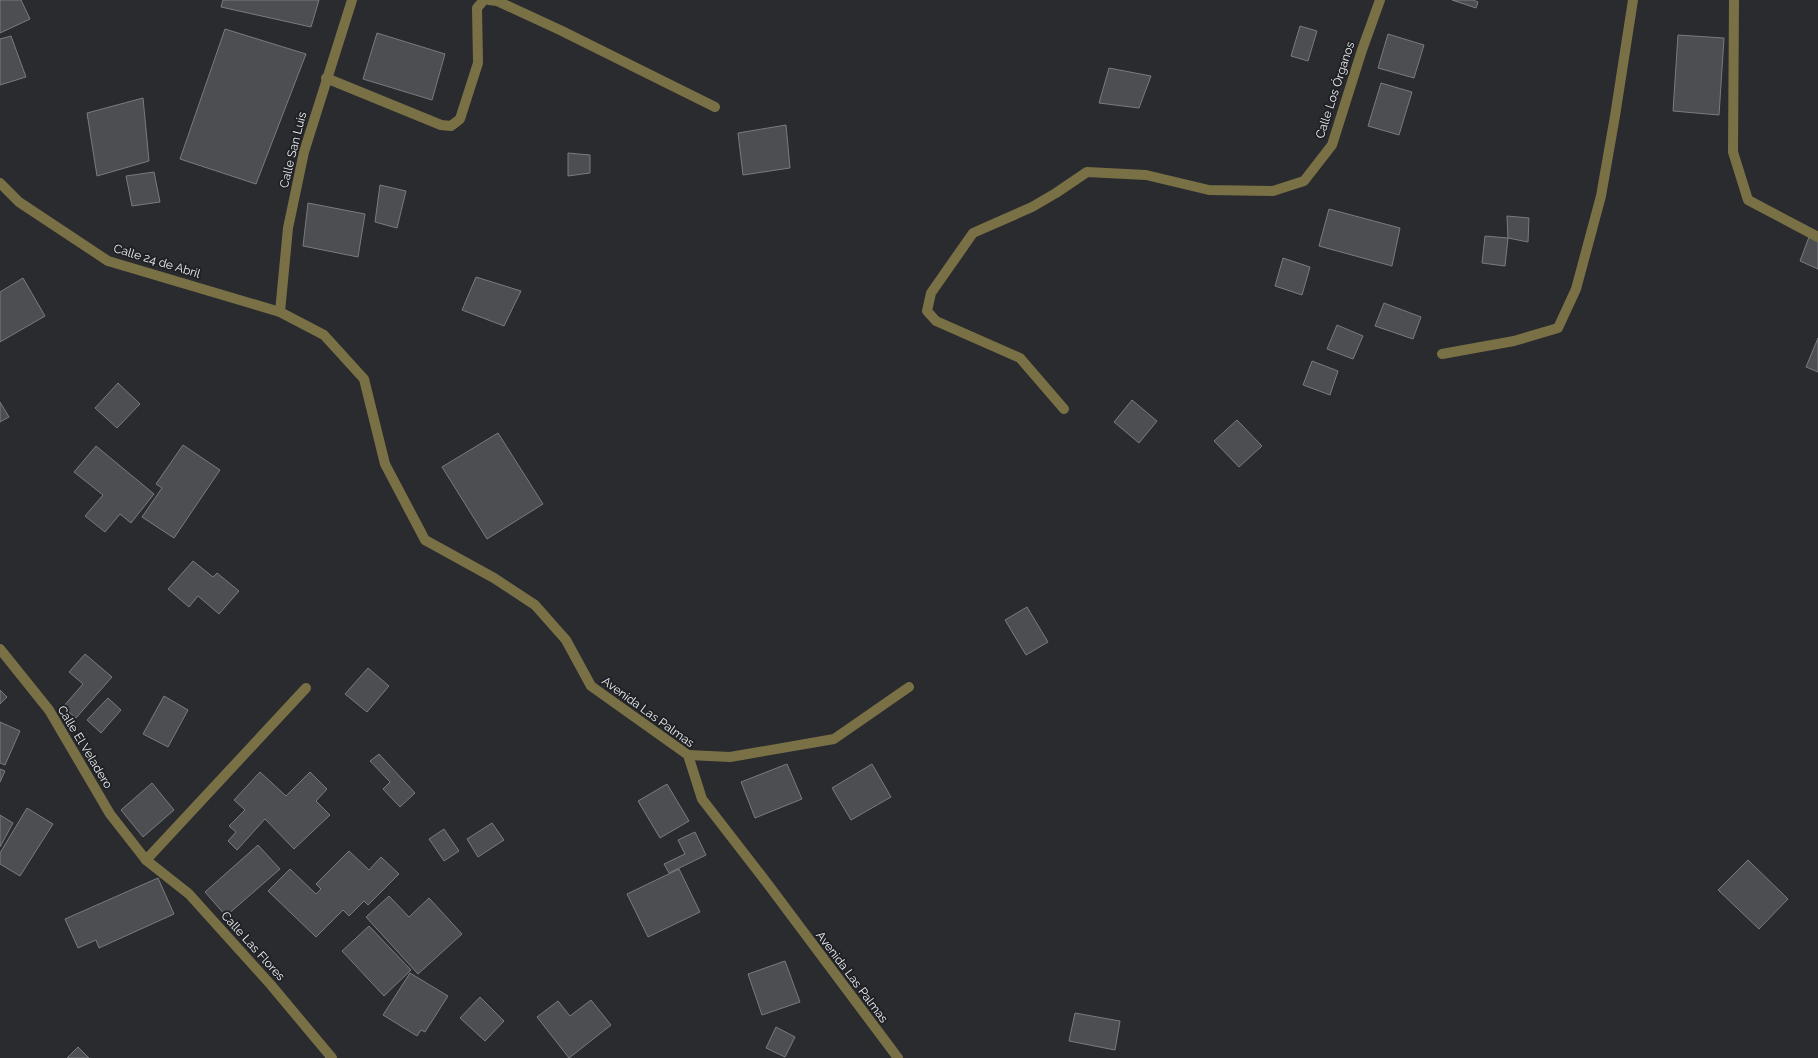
<svg xmlns="http://www.w3.org/2000/svg" width="1818" height="1058" viewBox="0 0 1818 1058" font-family="Raleway,sans-serif">
<style>
.building{fill:#4c4e52;stroke:#797b80}
.lines{fill:none;stroke-linecap:round;stroke-linejoin:round}
.minor{stroke:#7a7045;stroke-width:10}
.labels{text-anchor:middle;stroke-width:4;stroke-linejoin:round;paint-order:stroke}
.street-label{font-size:12px;fill:#eeeff2;stroke:#1f2125}
</style>
<rect width="100%" height="100%" fill="#292b2f"/>
<g class="building">
<path d="M 0,0 L 21,0 L 30,19 L 0,33 Z"/>
<path d="M 223,0 L 319,0 L 311,27 L 221,7 Z"/>
<path d="M 1452,0 L 1473,0 L 1478,2 L 1476,8 Z"/>
<path d="M 1300,26 L 1317,31 L 1308,61 L 1291,56 Z"/>
<path d="M 225,29 L 306,54 L 256,184 L 180,159 Z"/>
<path d="M 377,33 L 445,54 L 432,100 L 363,79 Z"/>
<path d="M 1388,34 L 1424,45 L 1414,78 L 1378,68 Z"/>
<path d="M 1678,35 L 1724,38 L 1719,115 L 1673,111 Z"/>
<path d="M 11,36 L 26,77 L 0,85 L 0,39 Z"/>
<path d="M 1109,68 L 1151,76 L 1139,108 L 1099,103 Z"/>
<path d="M 1381,83 L 1412,92 L 1399,135 L 1368,126 Z"/>
<path d="M 143,98 L 149,161 L 97,176 L 87,113 Z"/>
<path d="M 786,125 L 790,168 L 743,175 L 738,133 Z"/>
<path d="M 568,153 L 590,155 L 590,173 L 568,176 Z"/>
<path d="M 154,172 L 160,202 L 132,206 L 126,176 Z"/>
<path d="M 380,185 L 406,191 L 397,228 L 375,222 Z"/>
<path d="M 308,203 L 365,214 L 358,257 L 303,246 Z"/>
<path d="M 1329,209 L 1400,228 L 1392,266 L 1319,246 Z"/>
<path d="M 1507,216 L 1529,218 L 1528,242 L 1508,238 Z"/>
<path d="M 1485,236 L 1508,238 L 1505,266 L 1482,263 Z"/>
<path d="M 1809,237 L 1818,241 L 1818,269 L 1800,261 Z"/>
<path d="M 1283,258 L 1310,267 L 1302,295 L 1275,286 Z"/>
<path d="M 476,277 L 521,291 L 504,326 L 462,310 Z"/>
<path d="M 23,278 L 45,316 L 0,342 L 0,292 Z"/>
<path d="M 1384,303 L 1421,317 L 1413,339 L 1375,326 Z"/>
<path d="M 1337,325 L 1363,336 L 1353,359 L 1327,349 Z"/>
<path d="M 1818,338 L 1818,372 L 1806,367 Z"/>
<path d="M 1312,361 L 1338,371 L 1330,395 L 1303,385 Z"/>
<path d="M 118,383 L 140,404 L 117,428 L 95,408 Z"/>
<path d="M 1132,400 L 1157,421 L 1139,443 L 1114,422 Z"/>
<path d="M 0,402 L 9,417 L 0,422 Z"/>
<path d="M 1237,420 L 1262,446 L 1239,467 L 1214,441 Z"/>
<path d="M 498,433 L 543,504 L 487,539 L 442,467 Z"/>
<path d="M 183,445 L 220,470 L 174,538 L 142,517 L 162,488 L 156,484 Z"/>
<path d="M 96,446 L 154,494 L 131,523 L 120,514 L 105,532 L 85,516 L 103,495 L 74,472 Z"/>
<path d="M 193,561 L 213,577 L 217,573 L 239,591 L 219,614 L 198,596 L 189,607 L 168,589 Z"/>
<path d="M 1027,607 L 1048,642 L 1026,655 L 1005,620 Z"/>
<path d="M 85,654 L 112,677 L 76,718 L 63,707 L 83,684 L 69,672 Z"/>
<path d="M 368,668 L 389,686 L 367,712 L 345,694 Z"/>
<path d="M 0,690 L 7,697 L 0,704 Z"/>
<path d="M 164,696 L 188,710 L 168,747 L 143,734 Z"/>
<path d="M 108,698 L 121,710 L 101,733 L 87,720 Z"/>
<path d="M 0,722 L 20,731 L 5,765 L 0,763 Z"/>
<path d="M 379,754 L 415,793 L 400,807 L 383,789 L 390,782 L 370,761 Z"/>
<path d="M 787,764 L 802,799 L 755,818 L 741,782 Z"/>
<path d="M 872,764 L 891,797 L 851,820 L 832,788 Z"/>
<path d="M 0,769 L 5,771 L 0,782 Z"/>
<path d="M 260,772 L 286,796 L 310,772 L 327,789 L 316,801 L 330,815 L 294,849 L 265,819 L 237,850 L 228,841 L 236,832 L 229,826 L 245,810 L 234,800 Z"/>
<path d="M 152,783 L 174,810 L 143,837 L 121,810 Z"/>
<path d="M 667,784 L 689,821 L 660,838 L 638,801 Z"/>
<path d="M 27,808 L 53,824 L 20,876 L 0,864 L 0,853 Z"/>
<path d="M 0,815 L 13,823 L 0,847 Z"/>
<path d="M 492,823 L 504,840 L 478,857 L 467,839 Z"/>
<path d="M 444,829 L 459,851 L 444,861 L 429,839 Z"/>
<path d="M 695,832 L 706,855 L 669,873 L 664,864 L 685,854 L 678,840 Z"/>
<path d="M 258,845 L 280,869 L 226,916 L 205,892 Z"/>
<path d="M 349,851 L 369,870 L 381,857 L 399,874 L 368,905 L 364,901 L 349,916 L 343,910 L 316,937 L 268,891 L 290,869 L 316,894 L 321,889 L 316,884 Z"/>
<path d="M 1748,860 L 1788,899 L 1759,929 L 1718,890 Z"/>
<path d="M 679,869 L 700,912 L 648,937 L 627,894 Z"/>
<path d="M 158,878 L 174,914 L 99,948 L 96,940 L 78,948 L 65,919 Z"/>
<path d="M 389,896 L 409,917 L 429,898 L 462,934 L 418,974 L 366,917 Z"/>
<path d="M 369,926 L 411,970 L 384,996 L 342,951 Z"/>
<path d="M 785,961 L 800,1002 L 762,1015 L 748,974 Z"/>
<path d="M 410,973 L 448,996 L 425,1032 L 421,1030 L 417,1036 L 383,1015 Z"/>
<path d="M 480,997 L 504,1021 L 485,1041 L 460,1018 Z"/>
<path d="M 591,1000 L 611,1025 L 569,1058 L 537,1017 L 558,1001 L 570,1016 Z"/>
<path d="M 1075,1013 L 1120,1021 L 1115,1050 L 1069,1041 Z"/>
<path d="M 776,1027 L 795,1037 L 785,1057 L 766,1048 Z"/>
<path d="M 78,1047 L 89,1058 L 67,1058 Z"/>
</g>
<g class="lines">
<g class="minor">
<path d="M 489,0 L 497,1 L 560,30 L 715,107"/>
<path d="M 1734,0 L 1733,152 L 1748,200 L 1818,237"/>
<path d="M 326,78 L 441,125 L 451,126 L 460,119 L 478,63 L 477,8 L 484,0"/>
<path d="M 0,183 L 19,202 L 108,261 L 280,312 L 324,335 L 364,379 L 385,464 L 425,540 L 494,578 L 535,605 L 566,640 L 591,686 L 688,755 L 702,799 L 767,883 L 898,1058"/>
<path d="M 280,312 L 288,228 L 304,152 L 352,0"/>
<path d="M 1442,354 L 1514,341 L 1558,328 L 1576,289 L 1601,196 L 1615,116 L 1633,0"/>
<path d="M 1064,409 L 1020,358 L 936,321 L 927,311 L 931,293 L 973,233 L 1032,207 L 1056,193 L 1087,172 L 1146,175 L 1209,190 L 1273,191 L 1304,181 L 1332,145 L 1362,50 L 1380,0"/>
<path d="M 0,649 L 49,710 L 110,814 L 146,860 L 189,894 L 271,985 L 332,1058"/>
<path d="M 688,755 L 730,757 L 834,739 L 909,687"/>
<path d="M 146,860 L 306,688"/>
</g>
</g>
<g class="labels">
<g class="street-label">
<text transform="translate(1335 90) rotate(-72)" y="4">Calle Los Órganos</text>
<text transform="translate(293 150) rotate(-76)" y="4">Calle San Luis</text>
<text transform="translate(157 261) rotate(17)" y="4">Calle 24 de Abril</text>
<text transform="translate(648 712) rotate(36)" y="4">Avenida Las Palmas</text>
<text transform="translate(85 747) rotate(59)" y="4">Calle El Veladero</text>
<text transform="translate(253 946) rotate(48)" y="4">Calle Las Flores</text>
<text transform="translate(852 977) rotate(53)" y="4">Avenida Las Palmas</text>
</g>
</g>
</svg>
